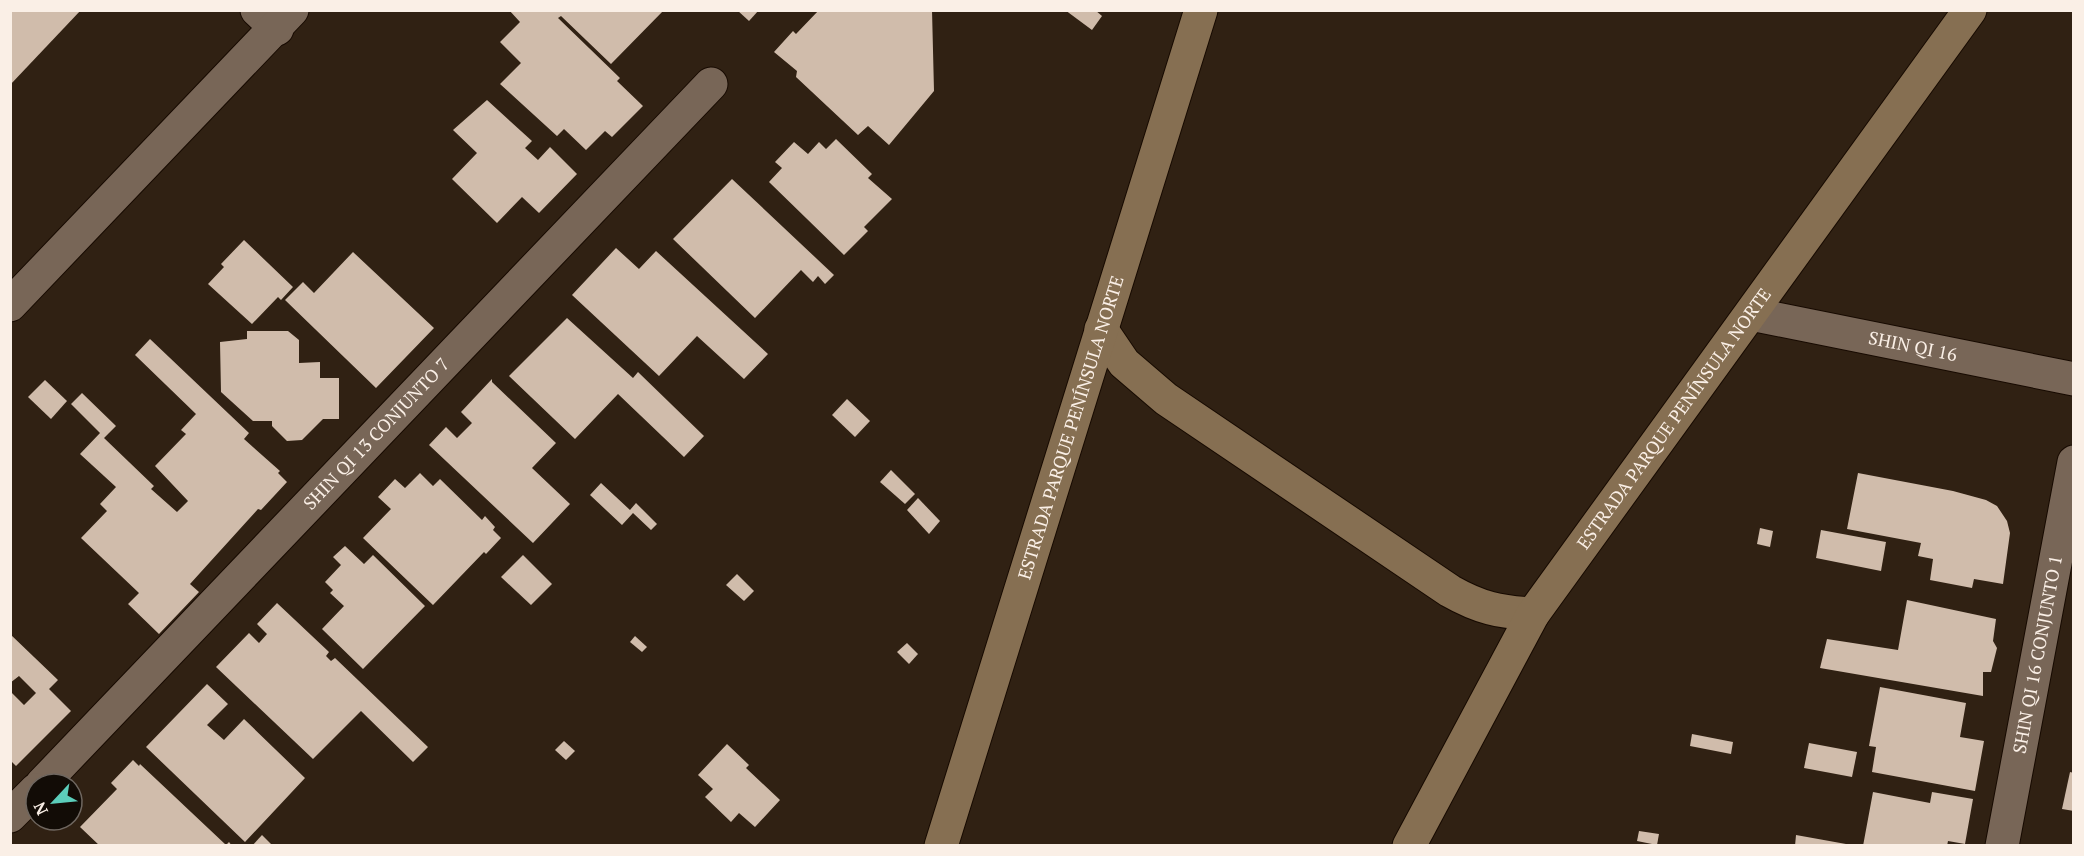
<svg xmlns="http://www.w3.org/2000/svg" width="2084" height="856" viewBox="0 0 2084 856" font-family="'PT Serif',serif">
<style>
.building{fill:#d0bcab}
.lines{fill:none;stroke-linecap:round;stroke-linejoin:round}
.minor-casing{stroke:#170a01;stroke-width:35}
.tertiary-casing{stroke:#170a01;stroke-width:35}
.secondary-casing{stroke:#170a01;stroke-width:35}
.minor{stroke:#786657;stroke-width:33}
.tertiary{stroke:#786657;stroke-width:33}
.secondary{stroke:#866f52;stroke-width:33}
.labels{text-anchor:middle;stroke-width:6;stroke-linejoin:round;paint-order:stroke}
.street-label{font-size:18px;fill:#faefe6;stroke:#120c06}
</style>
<rect width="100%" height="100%" fill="#302113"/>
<g class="building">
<path d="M 10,10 L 81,10 L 10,85 Z"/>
<path d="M 509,10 L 664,10 L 611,64 L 561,16 L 558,18 L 620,78 L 617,81 L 643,106 L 612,137 L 605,131 L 586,150 L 564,129 L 557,136 L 500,84 L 521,63 L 500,42 L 520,22 Z"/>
<path d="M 737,10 L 759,10 L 749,21 Z"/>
<path d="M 819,10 L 932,10 L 934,91 L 889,145 L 868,126 L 858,135 L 796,77 L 797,71 L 774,52 L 793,31 L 796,34 Z"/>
<path d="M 1065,10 L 1095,10 L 1102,16 L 1092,30 Z"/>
<path d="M 487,100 L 532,141 L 525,148 L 538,160 L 550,147 L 577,174 L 539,213 L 522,197 L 497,223 L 452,179 L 477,153 L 453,130 Z"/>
<path d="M 836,139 L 872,174 L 868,178 L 892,199 L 864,227 L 868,231 L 844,255 L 769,182 L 782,168 L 775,162 L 794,142 L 808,154 L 819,142 L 826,149 Z"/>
<path d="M 732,179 L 834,275 L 825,284 L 818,276 L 813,282 L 801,270 L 755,318 L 673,239 Z"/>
<path d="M 244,240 L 293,287 L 281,300 L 278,297 L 252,324 L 208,284 L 224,267 L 221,264 Z"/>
<path d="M 616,248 L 639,269 L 656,251 L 768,354 L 744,379 L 697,336 L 659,376 L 572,295 Z"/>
<path d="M 353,252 L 434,328 L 376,388 L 285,300 L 303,282 L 314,293 Z"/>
<path d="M 567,318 L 633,378 L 638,372 L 704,436 L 684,457 L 618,394 L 575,439 L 509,376 Z"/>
<path d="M 247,331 L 288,331 L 299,340 L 299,363 L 320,362 L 320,378 L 339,378 L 339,419 L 323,419 L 302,440 L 287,441 L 272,426 L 272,421 L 253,421 L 221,392 L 220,342 L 247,339 Z"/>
<path d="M 150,339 L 249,433 L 244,439 L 280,471 L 278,473 L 287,482 L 261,510 L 258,509 L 190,584 L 199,592 L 159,634 L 128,604 L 139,593 L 81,538 L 107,511 L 100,504 L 116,487 L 80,454 L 100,433 L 71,404 L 82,393 L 116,426 L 104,438 L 154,486 L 151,489 L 177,512 L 188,501 L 155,466 L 186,434 L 181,430 L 196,414 L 135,355 Z"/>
<path d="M 492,379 L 492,382 L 556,443 L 532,468 L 570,504 L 533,543 L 429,445 L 446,427 L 457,438 L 472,423 L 461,412 Z"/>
<path d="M 45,380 L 67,401 L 51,419 L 28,397 Z"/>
<path d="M 847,399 L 870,421 L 855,437 L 832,415 Z"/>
<path d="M 891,470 L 915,494 L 905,504 L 880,482 Z"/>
<path d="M 420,473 L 433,486 L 440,479 L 482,520 L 485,516 L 495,527 L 493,530 L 501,538 L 486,554 L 484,552 L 433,605 L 363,538 L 391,509 L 378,497 L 395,479 L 405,488 Z"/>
<path d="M 1858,473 L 1953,491 L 1986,500 L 1997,506 L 2007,521 L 2010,533 L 2003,584 L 1974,579 L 1972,588 L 1930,580 L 1933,559 L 1918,556 L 1921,543 L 1847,529 Z"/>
<path d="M 601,483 L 630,510 L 636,503 L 657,524 L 651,530 L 633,513 L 622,525 L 590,495 Z"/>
<path d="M 918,498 L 940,521 L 929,534 L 907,510 Z"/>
<path d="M 1760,528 L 1773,531 L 1770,547 L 1757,544 Z"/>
<path d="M 1821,530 L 1886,542 L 1881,571 L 1816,558 Z"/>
<path d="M 345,546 L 364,564 L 373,555 L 425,606 L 363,669 L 322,629 L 344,606 L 330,593 L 333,590 L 325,582 L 341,565 L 333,557 Z"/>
<path d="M 523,555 L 552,584 L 531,605 L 501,577 Z"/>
<path d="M 737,574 L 754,591 L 744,601 L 726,585 Z"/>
<path d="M 1907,600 L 1996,619 L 1993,641 L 1997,648 L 1991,672 L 1983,672 L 1983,696 L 1820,668 L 1827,639 L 1898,650 Z"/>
<path d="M 277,603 L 329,652 L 326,656 L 331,661 L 335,658 L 428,747 L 413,762 L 361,711 L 313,759 L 216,667 L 249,633 L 259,643 L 267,634 L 257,624 Z"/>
<path d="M 10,634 L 58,680 L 49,689 L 71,711 L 16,766 L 10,760 L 10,691 L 24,705 L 36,693 L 19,676 L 10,683 Z"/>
<path d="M 635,636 L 647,647 L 642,652 L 630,642 Z"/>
<path d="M 907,643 L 918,654 L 909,664 L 897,652 Z"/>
<path d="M 207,684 L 228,704 L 207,725 L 224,740 L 244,719 L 305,778 L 245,842 L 146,747 Z"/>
<path d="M 1880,687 L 1966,703 L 1960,737 L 1984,741 L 1975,791 L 1872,772 L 1876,747 L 1869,746 Z"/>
<path d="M 1692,734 L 1733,742 L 1731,754 L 1690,746 Z"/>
<path d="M 564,741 L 575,751 L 566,760 L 555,750 Z"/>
<path d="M 1809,743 L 1857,752 L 1852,777 L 1804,768 Z"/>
<path d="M 727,744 L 749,765 L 746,768 L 780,800 L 755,827 L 739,813 L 731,822 L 705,797 L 713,789 L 698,775 Z"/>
<path d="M 133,760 L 139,766 L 140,764 L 226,845 L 229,842 L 232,846 L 100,846 L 80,827 L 117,789 L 111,783 Z"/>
<path d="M 2070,772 L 2074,773 L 2074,811 L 2062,809 Z"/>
<path d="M 1873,792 L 1930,803 L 1932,792 L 1973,799 L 1965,844 L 1948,841 L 1947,846 L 1863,846 Z"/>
<path d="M 1639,831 L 1659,834 L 1657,845 L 1637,841 Z"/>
<path d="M 262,835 L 273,846 L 252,846 Z"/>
<path d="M 1796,835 L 1846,844 L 1846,846 L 1795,846 Z"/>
</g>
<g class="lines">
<defs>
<g id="minor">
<path d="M 257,10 L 277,29"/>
<path id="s1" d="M 42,784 L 711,84"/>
<path d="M 10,816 L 36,790"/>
<path id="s2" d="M 2002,846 L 2074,462"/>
</g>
<g id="tertiary">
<path d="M 10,305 L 292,10"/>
<path id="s3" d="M 1751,314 L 2074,379"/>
</g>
<g id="secondary">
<path d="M 1101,329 L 1124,363 L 1166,399 L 1450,591 C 1480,608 1499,612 1533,614"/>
<path id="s4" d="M 941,846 L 1201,10"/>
<path id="s5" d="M 1409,846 L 1533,614 L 1970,10"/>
</g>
</defs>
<use href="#minor" class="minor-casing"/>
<use href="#tertiary" class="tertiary-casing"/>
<use href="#secondary" class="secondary-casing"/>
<use href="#minor" class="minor"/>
<use href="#tertiary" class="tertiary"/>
<use href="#secondary" class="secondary"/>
</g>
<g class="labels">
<g class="street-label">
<text dy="6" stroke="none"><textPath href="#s3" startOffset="165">SHIN QI 16</textPath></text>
<text dy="6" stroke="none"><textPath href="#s5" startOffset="504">ESTRADA PARQUE PENÍNSULA NORTE</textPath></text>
<text dy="6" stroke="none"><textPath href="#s4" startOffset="438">ESTRADA PARQUE PENÍNSULA NORTE</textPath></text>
<text dy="6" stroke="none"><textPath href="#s1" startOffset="484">SHIN QI 13 CONJUNTO 7</textPath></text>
<text dy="6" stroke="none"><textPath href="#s2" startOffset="195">SHIN QI 16 CONJUNTO 1</textPath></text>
</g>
</g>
<rect width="2084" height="856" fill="none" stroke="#faefe6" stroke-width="24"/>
<g transform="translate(54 802) rotate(244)"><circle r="28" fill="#120c06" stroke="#6f6760" stroke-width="1.5"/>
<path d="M0-4.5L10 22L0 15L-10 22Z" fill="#5ccebb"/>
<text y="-9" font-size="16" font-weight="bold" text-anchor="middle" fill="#faefe6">N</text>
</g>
</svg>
